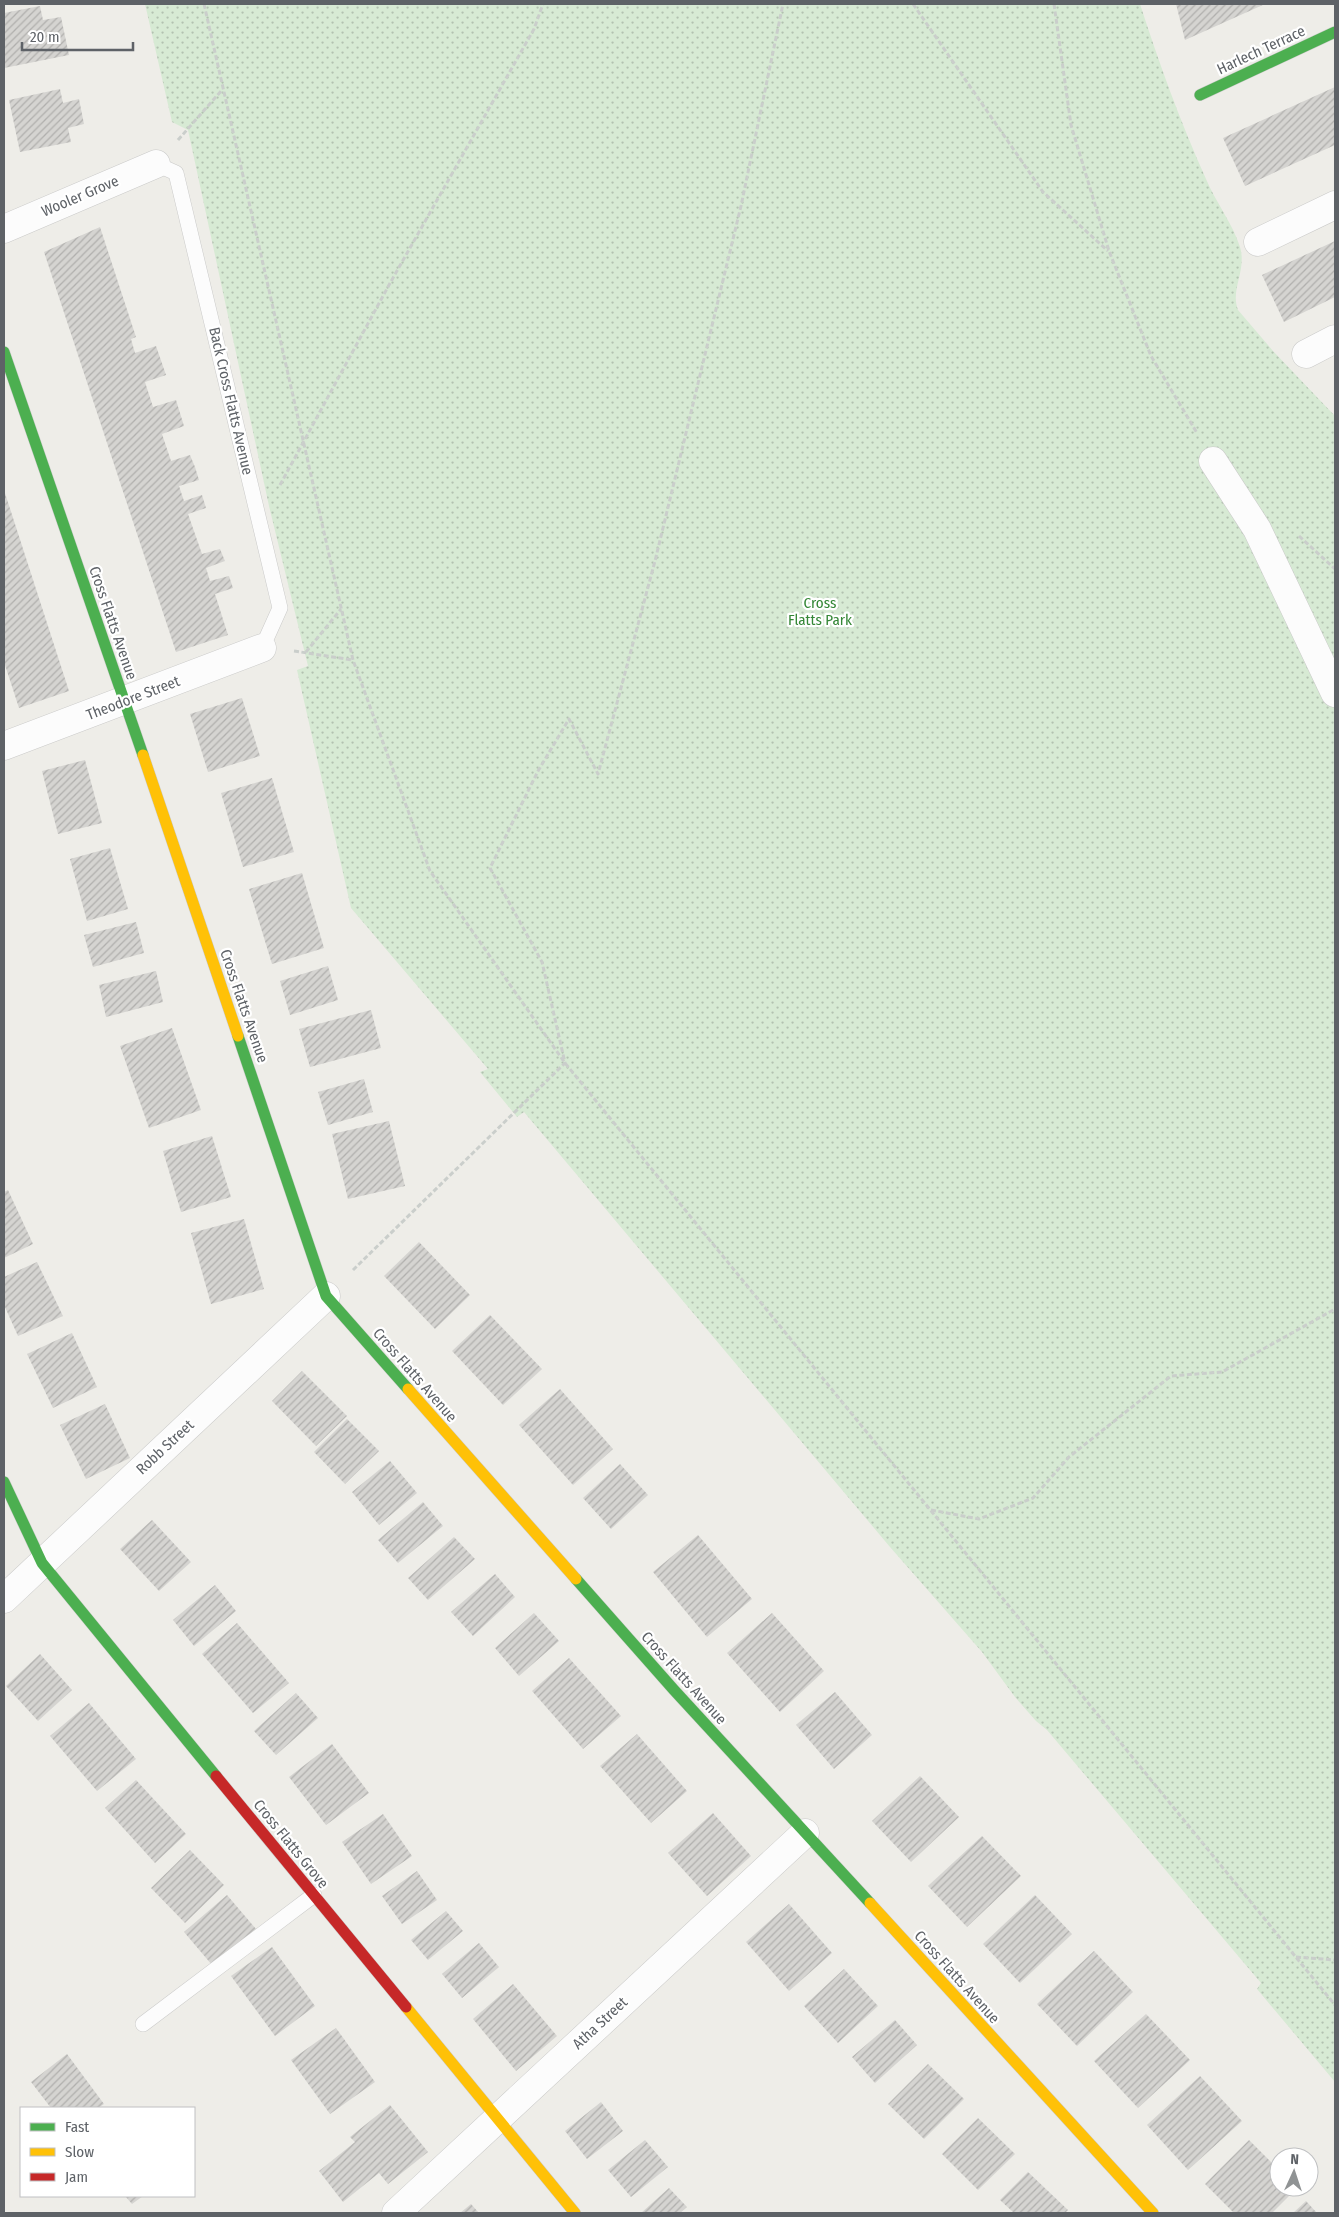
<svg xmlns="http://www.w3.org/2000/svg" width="1339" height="2217" viewBox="0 0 1339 2217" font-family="'Fira Sans Condensed',sans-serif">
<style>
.green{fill:url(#green-dots)}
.building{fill:url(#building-hatch)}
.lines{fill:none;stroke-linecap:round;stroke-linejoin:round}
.lane-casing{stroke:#cacac9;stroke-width:16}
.street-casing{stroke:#cacac9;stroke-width:29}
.fast-casing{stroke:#cbcbca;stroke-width:12}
.slow-casing{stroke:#cbcbca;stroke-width:12}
.jam-casing{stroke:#cbcbca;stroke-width:12}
.path{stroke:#cacecb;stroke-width:3;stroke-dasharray:5 2.5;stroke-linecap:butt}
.lane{stroke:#fcfcfc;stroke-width:15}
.street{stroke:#fcfcfc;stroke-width:28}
.fast{stroke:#4caf50;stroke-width:11}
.slow{stroke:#ffc107;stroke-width:11}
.jam{stroke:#c62828;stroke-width:11}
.labels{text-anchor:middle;stroke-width:4.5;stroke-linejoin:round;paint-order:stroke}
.street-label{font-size:15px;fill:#5e6267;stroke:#fff}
.park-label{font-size:15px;fill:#348736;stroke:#fff}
</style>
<defs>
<pattern id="green-dots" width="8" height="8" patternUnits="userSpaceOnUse" patternTransform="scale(1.25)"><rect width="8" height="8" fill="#d7ead4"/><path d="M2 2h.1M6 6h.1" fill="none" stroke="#b2c1b0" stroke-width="1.8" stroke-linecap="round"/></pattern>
<pattern id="building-hatch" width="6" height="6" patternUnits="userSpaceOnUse" patternTransform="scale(1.25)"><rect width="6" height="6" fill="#d5d4d1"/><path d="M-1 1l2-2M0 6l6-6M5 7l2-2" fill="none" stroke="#b0afad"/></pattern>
</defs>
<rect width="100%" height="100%" fill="#eeede8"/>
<path class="green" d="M 145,4 L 1140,4 C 1159,63 1180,121 1206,179 C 1215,201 1233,224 1240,247 C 1247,271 1230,289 1238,310 L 1273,351 L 1335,416 L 1335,2082 L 1257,1989 L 1261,1983 L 1047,1730 L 1036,1721 L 1015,1697 L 982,1652 L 890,1547 L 524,1112 L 517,1117 L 480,1072 L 488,1069 L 351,908 L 297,670 L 308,666 L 269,506 L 188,130 L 172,122 Z"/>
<g class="building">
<path d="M 1176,4 L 1265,4 L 1185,40 Z"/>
<path d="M 40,6 L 43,20 L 61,17 L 69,55 L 4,68 L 4,13 Z"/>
<path d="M 1335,87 L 1335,145 L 1245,186 L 1223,138 Z"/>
<path d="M 60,89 L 63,103 L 79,99 L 84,124 L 68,128 L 71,142 L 20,152 L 9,100 Z"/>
<path d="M 100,227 L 136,337 L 131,339 L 135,353 L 156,346 L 166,375 L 145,382 L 153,407 L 176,400 L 184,426 L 162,434 L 171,461 L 190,455 L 195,467 L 199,480 L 179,486 L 184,501 L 202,495 L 206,508 L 188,514 L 202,554 L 220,549 L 225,561 L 206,568 L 210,581 L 229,576 L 233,588 L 215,594 L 228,635 L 176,652 L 44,252 Z"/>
<path d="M 1335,241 L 1335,297 L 1284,322 L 1262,275 Z"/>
<path d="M 4,490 L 69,691 L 19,708 L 4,662 Z"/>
<path d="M 242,698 L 260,756 L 208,772 L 190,714 Z"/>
<path d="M 85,760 L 102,823 L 58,834 L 42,771 Z"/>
<path d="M 272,778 L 294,852 L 243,867 L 221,793 Z"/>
<path d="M 110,848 L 128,909 L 87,921 L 70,859 Z"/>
<path d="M 302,873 L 324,948 L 272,964 L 249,889 Z"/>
<path d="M 136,922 L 144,953 L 93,967 L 84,935 Z"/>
<path d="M 328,966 L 338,1000 L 290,1015 L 280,981 Z"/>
<path d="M 156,971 L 163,1002 L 106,1017 L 99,985 Z"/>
<path d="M 371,1010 L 381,1048 L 310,1067 L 299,1029 Z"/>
<path d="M 172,1028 L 201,1110 L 149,1128 L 120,1046 Z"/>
<path d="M 364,1079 L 373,1112 L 328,1125 L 318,1092 Z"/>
<path d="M 389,1121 L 405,1186 L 348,1199 L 332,1134 Z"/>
<path d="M 212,1136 L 231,1197 L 181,1212 L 163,1151 Z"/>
<path d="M 8,1190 L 33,1244 L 4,1258 L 4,1192 Z"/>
<path d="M 244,1219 L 264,1289 L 211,1304 L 191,1233 Z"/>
<path d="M 419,1242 L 470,1295 L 435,1329 L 384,1276 Z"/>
<path d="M 37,1262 L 63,1316 L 18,1336 L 4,1305 L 4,1277 Z"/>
<path d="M 490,1315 L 542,1369 L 503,1405 L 452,1351 Z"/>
<path d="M 72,1333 L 97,1387 L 53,1408 L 27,1354 Z"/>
<path d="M 302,1371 L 347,1416 L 316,1446 L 272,1401 Z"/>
<path d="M 560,1389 L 613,1449 L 573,1485 L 519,1425 Z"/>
<path d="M 105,1404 L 130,1458 L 86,1479 L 60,1425 Z"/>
<path d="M 347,1419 L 379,1451 L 345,1484 L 314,1452 Z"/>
<path d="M 390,1461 L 417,1493 L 379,1525 L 352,1492 Z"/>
<path d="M 620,1464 L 648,1495 L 611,1529 L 583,1498 Z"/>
<path d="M 423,1502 L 443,1526 L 398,1563 L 378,1540 Z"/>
<path d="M 152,1520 L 191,1562 L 159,1591 L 120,1549 Z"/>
<path d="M 698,1535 L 752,1599 L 707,1637 L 653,1572 Z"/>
<path d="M 454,1537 L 475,1559 L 428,1600 L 408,1578 Z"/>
<path d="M 495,1574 L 515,1597 L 473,1636 L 451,1612 Z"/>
<path d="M 215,1585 L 236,1611 L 194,1646 L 173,1620 Z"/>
<path d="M 534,1613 L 559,1641 L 519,1676 L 495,1648 Z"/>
<path d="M 772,1613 L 824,1671 L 780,1712 L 727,1653 Z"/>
<path d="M 237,1623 L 289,1683 L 253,1713 L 202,1654 Z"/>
<path d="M 40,1654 L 72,1690 L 38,1721 L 6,1686 Z"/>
<path d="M 569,1658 L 621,1716 L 583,1749 L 532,1691 Z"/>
<path d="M 835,1692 L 872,1735 L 834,1769 L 796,1725 Z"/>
<path d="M 296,1693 L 318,1718 L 276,1755 L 254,1731 Z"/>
<path d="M 89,1703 L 136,1759 L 97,1791 L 50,1736 Z"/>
<path d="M 637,1734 L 687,1791 L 651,1823 L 600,1766 Z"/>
<path d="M 332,1744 L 369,1793 L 326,1825 L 289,1777 Z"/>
<path d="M 920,1776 L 959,1817 L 911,1862 L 872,1821 Z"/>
<path d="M 136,1780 L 186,1834 L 155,1863 L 105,1808 Z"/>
<path d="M 713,1813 L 751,1856 L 707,1896 L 668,1853 Z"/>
<path d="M 383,1814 L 412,1856 L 371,1884 L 342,1842 Z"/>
<path d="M 982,1836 L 1021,1876 L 967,1927 L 928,1886 Z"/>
<path d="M 190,1850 L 224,1885 L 185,1923 L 151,1888 Z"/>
<path d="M 417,1871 L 437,1900 L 402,1924 L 382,1896 Z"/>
<path d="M 227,1895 L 256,1929 L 212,1965 L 184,1932 Z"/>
<path d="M 1035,1895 L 1072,1934 L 1020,1983 L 983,1944 Z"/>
<path d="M 789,1904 L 832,1953 L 789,1991 L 746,1942 Z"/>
<path d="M 446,1911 L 463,1931 L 428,1960 L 411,1940 Z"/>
<path d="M 479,1943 L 499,1967 L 462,1998 L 442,1974 Z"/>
<path d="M 272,1947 L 315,2006 L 275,2036 L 231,1976 Z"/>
<path d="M 1094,1951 L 1133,1992 L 1077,2046 L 1037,2004 Z"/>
<path d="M 844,1969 L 878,2006 L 838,2043 L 804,2006 Z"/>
<path d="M 513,1984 L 557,2036 L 516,2071 L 473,2019 Z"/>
<path d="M 1146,2014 L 1190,2060 L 1138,2108 L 1094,2061 Z"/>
<path d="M 895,2020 L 917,2045 L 875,2083 L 852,2057 Z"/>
<path d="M 336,2028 L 375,2082 L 330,2114 L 291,2060 Z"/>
<path d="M 67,2054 L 104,2104 L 98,2108 L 51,2108 L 31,2082 Z"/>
<path d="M 928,2064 L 964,2099 L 924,2139 L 888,2104 Z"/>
<path d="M 1200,2076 L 1242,2121 L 1188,2170 L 1147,2125 Z"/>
<path d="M 601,2102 L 623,2131 L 587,2159 L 565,2131 Z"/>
<path d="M 390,2105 L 428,2152 L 388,2184 L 379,2173 L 343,2202 L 319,2171 L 355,2142 L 350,2137 Z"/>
<path d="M 978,2118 L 1015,2154 L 978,2190 L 942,2154 Z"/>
<path d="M 645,2140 L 668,2167 L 631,2197 L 608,2170 Z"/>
<path d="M 1249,2140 L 1279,2170 L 1279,2187 L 1297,2188 L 1272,2213 L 1234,2213 L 1205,2184 Z"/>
<path d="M 1028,2172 L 1068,2210 L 1065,2213 L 1014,2213 L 1000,2200 Z"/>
<path d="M 669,2188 L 687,2207 L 680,2213 L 641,2213 Z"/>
<path d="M 125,2196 L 143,2196 L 132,2204 Z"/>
<path d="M 1306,2201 L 1317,2213 L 1293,2213 Z"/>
<path d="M 471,2204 L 479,2213 L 460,2213 Z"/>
</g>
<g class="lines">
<defs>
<g id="lane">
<path d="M 156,164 L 176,173 L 280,608 L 262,648"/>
<path d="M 143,2024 L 314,1895"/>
</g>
<g id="street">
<path d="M 4,229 L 156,164"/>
<path d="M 1258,242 L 1335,205"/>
<path d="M 1306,354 L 1335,339"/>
<path d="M 1213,461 L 1257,529 L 1335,693"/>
<path d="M 4,746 L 262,648"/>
<path d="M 4,1599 L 326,1296"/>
<path d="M 396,2213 L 805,1833"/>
</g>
<g id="fast">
<path d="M 1200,95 L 1335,32"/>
<path d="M 4,352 L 143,755"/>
<path d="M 238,1036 L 326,1296 L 408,1389"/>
<path d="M 4,1482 L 42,1563 L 216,1776"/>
<path d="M 576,1579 L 674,1690 L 870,1903"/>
</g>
<g id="slow">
<path d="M 143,755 L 238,1036"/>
<path d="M 408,1389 L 576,1579"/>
<path d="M 870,1903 L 1153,2213"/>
<path d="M 406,2007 L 575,2213"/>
</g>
<path id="jam" d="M 216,1776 L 406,2007"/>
</defs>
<use href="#lane" class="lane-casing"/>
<use href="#street" class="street-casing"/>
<use href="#fast" class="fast-casing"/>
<use href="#slow" class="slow-casing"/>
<use href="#jam" class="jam-casing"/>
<g class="path">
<path d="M 204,4 L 353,660 L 430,871 L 565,1063 L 1335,2005"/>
<path d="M 913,4 L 1043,192 L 1108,251"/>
<path d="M 1054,4 L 1071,125 L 1109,251 L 1151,356 L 1197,433"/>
<path d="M 178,140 L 222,90"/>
<path d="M 280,485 L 389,285 L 534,29 L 543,4"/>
<path d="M 1299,536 L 1335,569"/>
<path d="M 294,651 L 353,660"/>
<path d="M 306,652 L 341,609"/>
<path d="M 353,1270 L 565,1063 L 542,962 L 490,868 L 538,771 L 569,719 L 598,774 L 655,561 L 741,206 L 783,4"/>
<path d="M 931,1510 L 979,1519 L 1033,1498 L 1069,1457 L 1171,1376 L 1222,1372 L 1335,1309"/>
<path d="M 1296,1957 L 1335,1960"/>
</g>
<use href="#lane" class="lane"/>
<use href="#street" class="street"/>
<use href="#fast" class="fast"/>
<use href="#slow" class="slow"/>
<use href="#jam" class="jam"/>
</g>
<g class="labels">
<g class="street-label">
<text transform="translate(1261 50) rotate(-25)" y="5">Harlech Terrace</text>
<text transform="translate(80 196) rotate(-23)" y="5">Wooler Grove</text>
<text transform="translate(231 401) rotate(77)" y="5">Back Cross Flatts Avenue</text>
<text transform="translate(113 623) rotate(71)" y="5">Cross Flatts Avenue</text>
<text transform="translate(133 698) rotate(-21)" y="5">Theodore Street</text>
<text transform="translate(244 1006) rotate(71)" y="5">Cross Flatts Avenue</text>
<text transform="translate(415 1375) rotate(49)" y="5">Cross Flatts Avenue</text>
<text transform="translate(165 1447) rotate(-43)" y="5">Robb Street</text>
<text transform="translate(684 1678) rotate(48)" y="5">Cross Flatts Avenue</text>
<text transform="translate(291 1844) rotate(51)" y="5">Cross Flatts Grove</text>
<text transform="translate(957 1977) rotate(48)" y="5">Cross Flatts Avenue</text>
<text transform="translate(600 2023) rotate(-43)" y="5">Atha Street</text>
</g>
<g class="park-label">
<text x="820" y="608">Cross<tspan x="820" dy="17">Flatts Park</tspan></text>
</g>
</g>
<rect width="1339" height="2217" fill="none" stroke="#5e6267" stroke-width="10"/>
<rect x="20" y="2107" width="175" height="90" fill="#ffffff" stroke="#bfc0c2"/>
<rect x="30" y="2123" width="25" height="8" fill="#4caf50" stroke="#bfc0c2"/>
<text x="65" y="2132" font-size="15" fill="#5e6267">Fast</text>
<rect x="30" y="2148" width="25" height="8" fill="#ffc107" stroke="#bfc0c2"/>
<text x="65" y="2157" font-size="15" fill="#5e6267">Slow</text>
<rect x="30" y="2173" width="25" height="8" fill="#c62828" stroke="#bfc0c2"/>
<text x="65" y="2182" font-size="15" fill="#5e6267">Jam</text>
<g transform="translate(1294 2172) rotate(3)"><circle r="24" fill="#ffffff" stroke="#bfc0c2"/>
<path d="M0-4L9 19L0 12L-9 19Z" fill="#909394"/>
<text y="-8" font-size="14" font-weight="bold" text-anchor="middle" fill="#5e6267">N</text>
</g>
<path d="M22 42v8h111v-8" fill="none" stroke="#5e6267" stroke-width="2.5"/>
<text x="30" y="42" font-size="15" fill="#5e6267" stroke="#ffffff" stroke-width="4" paint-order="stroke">20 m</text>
</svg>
